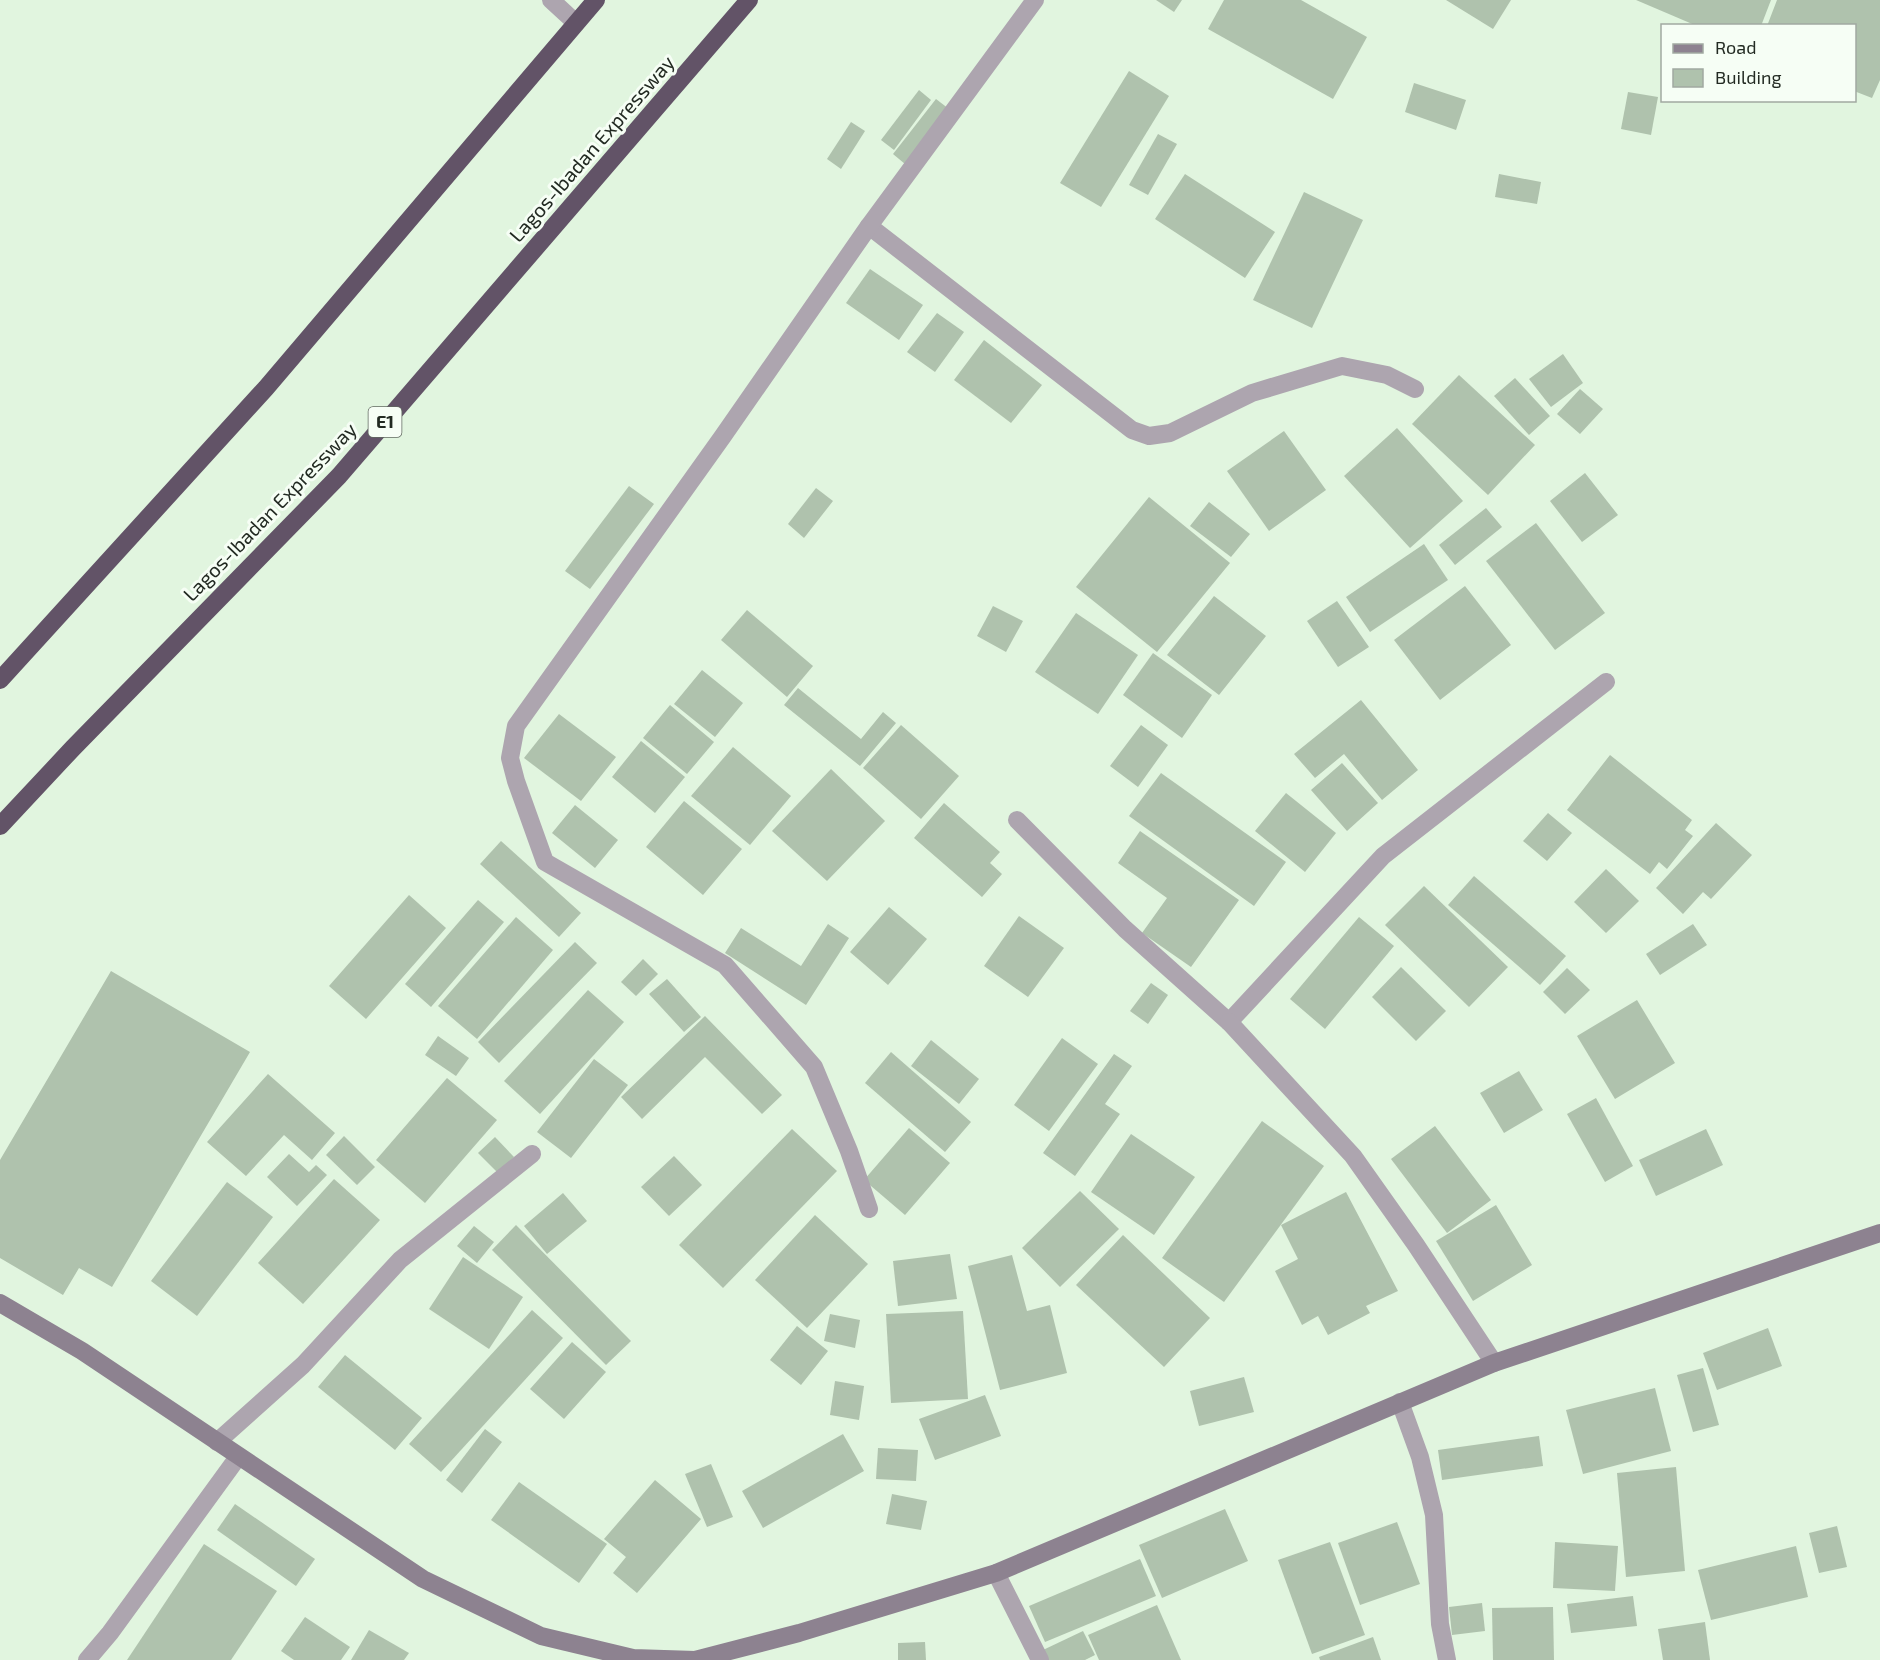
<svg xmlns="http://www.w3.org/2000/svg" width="1880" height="1660" viewBox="0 0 1880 1660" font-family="'Exo 2',sans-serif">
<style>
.building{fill:#afc2ad}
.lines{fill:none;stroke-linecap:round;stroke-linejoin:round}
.street{stroke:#ada5af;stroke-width:18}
.secondary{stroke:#8d8290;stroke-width:18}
.highway{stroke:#625367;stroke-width:18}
.labels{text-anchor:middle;stroke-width:6;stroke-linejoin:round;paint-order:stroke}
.shield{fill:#f6fef5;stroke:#626a61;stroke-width:1.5}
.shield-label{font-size:18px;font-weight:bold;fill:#222a22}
.street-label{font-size:20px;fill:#222a22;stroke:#f6fef5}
</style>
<rect width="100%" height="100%" fill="#e1f5df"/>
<g class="building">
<path d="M 1156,0 L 1182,0 L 1174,12 Z"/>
<path d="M 1224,0 L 1301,0 L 1367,37 L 1333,99 L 1208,29 Z"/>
<path d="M 1446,0 L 1511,0 L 1493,29 Z"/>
<path d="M 1636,0 L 1771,0 L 1761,26 L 1697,26 Z"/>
<path d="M 1777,0 L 1880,0 L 1880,80 L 1872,98 L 1854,91 L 1854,26 L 1767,26 Z"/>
<path d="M 1129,71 L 1169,96 L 1101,207 L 1060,183 Z"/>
<path d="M 1414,83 L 1466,100 L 1456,130 L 1405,112 Z"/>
<path d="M 919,90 L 931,100 L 894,150 L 881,140 Z"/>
<path d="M 1628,92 L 1658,97 L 1651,135 L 1621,129 Z"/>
<path d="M 936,99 L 949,109 L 905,164 L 893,154 Z"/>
<path d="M 851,122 L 865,131 L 841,169 L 827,159 Z"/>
<path d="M 1158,134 L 1177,144 L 1148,195 L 1129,185 Z"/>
<path d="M 1185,174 L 1275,232 L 1245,278 L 1155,219 Z"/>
<path d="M 1499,174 L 1541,182 L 1537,204 L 1495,197 Z"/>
<path d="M 1304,192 L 1363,220 L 1312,328 L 1253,300 Z"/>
<path d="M 870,269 L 923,305 L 899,340 L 846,303 Z"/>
<path d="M 937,313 L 964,332 L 935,372 L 907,352 Z"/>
<path d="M 984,340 L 1042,385 L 1011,423 L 954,380 Z"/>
<path d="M 1563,354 L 1583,383 L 1551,407 L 1529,379 Z"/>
<path d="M 1459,375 L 1535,445 L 1488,495 L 1412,424 Z"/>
<path d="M 1515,378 L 1550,416 L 1529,435 L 1494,396 Z"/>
<path d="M 1580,389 L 1603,409 L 1580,434 L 1557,414 Z"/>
<path d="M 1397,428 L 1463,501 L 1410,548 L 1344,476 Z"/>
<path d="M 1284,431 L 1326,490 L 1269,531 L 1227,471 Z"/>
<path d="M 1585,473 L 1618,515 L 1582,542 L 1550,501 Z"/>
<path d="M 629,486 L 654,504 L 590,589 L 565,571 Z"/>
<path d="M 816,488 L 833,501 L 804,538 L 788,524 Z"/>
<path d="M 1149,497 L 1230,563 L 1157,652 L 1076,587 Z"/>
<path d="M 1209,502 L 1250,534 L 1231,557 L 1190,526 Z"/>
<path d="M 1486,508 L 1502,527 L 1455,565 L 1439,545 Z"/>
<path d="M 1536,523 L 1605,613 L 1555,650 L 1486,561 Z"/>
<path d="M 1424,544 L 1448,580 L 1370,632 L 1346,597 Z"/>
<path d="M 1465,586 L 1511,645 L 1440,700 L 1394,640 Z"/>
<path d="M 1214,596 L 1266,636 L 1219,695 L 1167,655 Z"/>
<path d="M 1337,601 L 1369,647 L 1338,667 L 1307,621 Z"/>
<path d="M 993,606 L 1023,621 L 1006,652 L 977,636 Z"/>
<path d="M 747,610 L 813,666 L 787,697 L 721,640 Z"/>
<path d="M 1076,613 L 1138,655 L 1098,714 L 1035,672 Z"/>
<path d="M 1153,653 L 1212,695 L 1182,738 L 1123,695 Z"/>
<path d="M 702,670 L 743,703 L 715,737 L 674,704 Z"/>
<path d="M 798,688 L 861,739 L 883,712 L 896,723 L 860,766 L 784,705 Z"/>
<path d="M 1361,700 L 1418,770 L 1382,800 L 1344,754 L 1315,778 L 1294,754 Z"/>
<path d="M 670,705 L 714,742 L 687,774 L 643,738 Z"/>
<path d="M 559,714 L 616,757 L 581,801 L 524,758 Z"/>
<path d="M 901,725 L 959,776 L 921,819 L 863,768 Z"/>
<path d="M 1141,725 L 1168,745 L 1138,787 L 1110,766 Z"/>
<path d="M 641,741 L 685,777 L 655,813 L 612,777 Z"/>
<path d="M 733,747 L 791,796 L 750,845 L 691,796 Z"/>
<path d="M 1610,755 L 1692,820 L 1685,830 L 1693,836 L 1667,869 L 1659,862 L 1650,874 L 1567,810 Z"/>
<path d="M 1342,763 L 1378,803 L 1347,831 L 1311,790 Z"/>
<path d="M 831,769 L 885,821 L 827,881 L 772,831 Z"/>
<path d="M 1161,773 L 1286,862 L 1254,906 L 1129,816 Z"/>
<path d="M 1286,793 L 1336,833 L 1305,872 L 1255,831 Z"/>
<path d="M 684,801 L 742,849 L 703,895 L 646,847 Z"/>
<path d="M 944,803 L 1000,852 L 990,863 L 1002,874 L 982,897 L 914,838 Z"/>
<path d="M 575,805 L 618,840 L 595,868 L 552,833 Z"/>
<path d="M 1548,813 L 1572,833 L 1547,861 L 1523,841 Z"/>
<path d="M 1716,823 L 1752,855 L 1711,899 L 1703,892 L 1683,914 L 1656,888 Z"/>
<path d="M 1140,831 L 1239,900 L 1191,967 L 1142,933 L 1167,898 L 1118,863 Z"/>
<path d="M 501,841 L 581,913 L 559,937 L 480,864 Z"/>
<path d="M 1606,869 L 1639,901 L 1606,933 L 1574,902 Z"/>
<path d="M 1474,876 L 1566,956 L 1540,985 L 1448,905 Z"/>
<path d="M 1424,886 L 1508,967 L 1469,1007 L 1385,925 Z"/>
<path d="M 409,895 L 446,928 L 366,1019 L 329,986 Z"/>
<path d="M 478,900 L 504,922 L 431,1007 L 405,984 Z"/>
<path d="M 889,907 L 927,939 L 888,985 L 850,952 Z"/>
<path d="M 1019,916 L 1064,948 L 1028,997 L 984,966 Z"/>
<path d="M 516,917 L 553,950 L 477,1039 L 438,1006 Z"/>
<path d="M 1359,917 L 1394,946 L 1325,1029 L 1290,999 Z"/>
<path d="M 828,924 L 849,938 L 806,1005 L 725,953 L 741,928 L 801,966 Z"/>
<path d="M 1693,924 L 1707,945 L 1660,975 L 1646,954 Z"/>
<path d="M 575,942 L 597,963 L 499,1063 L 478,1042 Z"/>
<path d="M 643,959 L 658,974 L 636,996 L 621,982 Z"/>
<path d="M 1401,967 L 1446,1011 L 1416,1041 L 1372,997 Z"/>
<path d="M 1567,968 L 1590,990 L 1565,1014 L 1543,992 Z"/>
<path d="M 111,971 L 250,1052 L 112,1287 L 79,1268 L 63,1295 L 0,1258 L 0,1160 Z"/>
<path d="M 667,979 L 701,1017 L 684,1032 L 649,994 Z"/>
<path d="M 1151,983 L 1168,995 L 1148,1024 L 1130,1011 Z"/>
<path d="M 588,990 L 624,1022 L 540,1114 L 504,1081 Z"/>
<path d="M 1637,1000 L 1675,1063 L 1615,1099 L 1577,1036 Z"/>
<path d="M 705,1016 L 782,1095 L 762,1114 L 705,1057 L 642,1119 L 621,1097 Z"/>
<path d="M 438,1036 L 469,1058 L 456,1076 L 425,1055 Z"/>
<path d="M 1062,1038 L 1098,1064 L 1049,1131 L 1014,1105 Z"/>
<path d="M 931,1040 L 979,1079 L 959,1104 L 911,1066 Z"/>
<path d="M 891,1052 L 971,1122 L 945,1152 L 865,1083 Z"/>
<path d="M 1114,1054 L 1132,1066 L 1105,1104 L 1120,1114 L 1075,1176 L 1043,1153 Z"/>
<path d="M 594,1059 L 628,1085 L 571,1158 L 537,1132 Z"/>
<path d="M 1519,1071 L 1543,1110 L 1504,1133 L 1480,1093 Z"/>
<path d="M 268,1074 L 335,1133 L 312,1160 L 284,1135 L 246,1176 L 207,1142 Z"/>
<path d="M 447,1078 L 497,1120 L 425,1203 L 376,1160 Z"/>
<path d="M 1596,1098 L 1633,1166 L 1605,1182 L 1567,1114 Z"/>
<path d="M 1262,1121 L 1324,1166 L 1224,1302 L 1162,1258 Z"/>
<path d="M 1435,1126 L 1491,1200 L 1447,1233 L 1391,1159 Z"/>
<path d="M 909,1128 L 950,1163 L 905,1215 L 864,1180 Z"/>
<path d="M 792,1129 L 837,1171 L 723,1288 L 679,1245 Z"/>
<path d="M 1706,1129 L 1723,1165 L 1656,1196 L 1639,1160 Z"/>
<path d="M 1131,1134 L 1195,1177 L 1154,1235 L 1091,1192 Z"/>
<path d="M 344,1136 L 375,1167 L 357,1185 L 326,1155 Z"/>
<path d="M 495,1137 L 514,1157 L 498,1173 L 478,1153 Z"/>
<path d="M 289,1154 L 309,1172 L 316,1165 L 327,1175 L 297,1206 L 267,1177 Z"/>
<path d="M 674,1156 L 702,1185 L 669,1216 L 641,1187 Z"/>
<path d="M 334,1179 L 380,1220 L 303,1304 L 258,1263 Z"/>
<path d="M 227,1182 L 273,1217 L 197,1316 L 151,1281 Z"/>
<path d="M 1080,1191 L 1119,1229 L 1060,1287 L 1022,1248 Z"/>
<path d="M 1346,1192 L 1398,1291 L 1366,1306 L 1370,1313 L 1328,1335 L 1318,1316 L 1302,1325 L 1275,1271 L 1298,1259 L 1281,1225 Z"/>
<path d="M 563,1193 L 587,1221 L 547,1254 L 524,1226 Z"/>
<path d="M 1496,1205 L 1532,1265 L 1473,1301 L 1436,1241 Z"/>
<path d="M 815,1215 L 868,1264 L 807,1328 L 755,1280 Z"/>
<path d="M 516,1225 L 631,1341 L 606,1365 L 492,1250 Z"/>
<path d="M 474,1226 L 494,1242 L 477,1263 L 457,1246 Z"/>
<path d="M 1123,1235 L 1210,1318 L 1164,1367 L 1076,1285 Z"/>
<path d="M 950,1254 L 957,1299 L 898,1306 L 893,1261 Z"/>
<path d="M 1012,1255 L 1027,1311 L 1050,1305 L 1067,1373 L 1000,1390 L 968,1266 Z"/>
<path d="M 463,1257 L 523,1297 L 489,1349 L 429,1309 Z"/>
<path d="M 532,1310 L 563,1338 L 441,1472 L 409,1444 Z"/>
<path d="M 963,1311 L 968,1399 L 891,1403 L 886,1314 Z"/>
<path d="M 830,1314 L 860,1320 L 855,1348 L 824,1341 Z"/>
<path d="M 797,1326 L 828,1351 L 801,1385 L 770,1360 Z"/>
<path d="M 1768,1328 L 1782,1366 L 1717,1390 L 1703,1353 Z"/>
<path d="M 572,1342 L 606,1372 L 564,1419 L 530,1389 Z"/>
<path d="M 345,1355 L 422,1418 L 395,1450 L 318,1387 Z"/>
<path d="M 1703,1368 L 1719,1425 L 1693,1432 L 1677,1375 Z"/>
<path d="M 1244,1377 L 1254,1412 L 1199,1426 L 1190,1391 Z"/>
<path d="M 835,1381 L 864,1386 L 859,1420 L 830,1415 Z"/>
<path d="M 1655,1388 L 1671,1451 L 1583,1474 L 1566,1410 Z"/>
<path d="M 985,1395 L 1001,1436 L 935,1460 L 919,1419 Z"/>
<path d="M 485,1429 L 502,1442 L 462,1493 L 446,1480 Z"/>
<path d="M 843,1434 L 864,1471 L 763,1528 L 742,1491 Z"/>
<path d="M 1539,1436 L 1543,1466 L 1442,1480 L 1438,1450 Z"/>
<path d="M 878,1448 L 918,1450 L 916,1481 L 876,1479 Z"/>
<path d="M 711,1464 L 733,1517 L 707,1527 L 685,1474 Z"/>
<path d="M 1676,1467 L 1685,1571 L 1626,1577 L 1617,1473 Z"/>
<path d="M 655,1480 L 701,1519 L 637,1593 L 613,1573 L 626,1557 L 604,1539 Z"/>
<path d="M 519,1482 L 607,1544 L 579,1583 L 491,1520 Z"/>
<path d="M 892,1494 L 927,1501 L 921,1530 L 886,1524 Z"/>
<path d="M 235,1504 L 315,1559 L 296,1586 L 217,1530 Z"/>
<path d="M 1225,1509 L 1248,1561 L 1162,1598 L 1139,1545 Z"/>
<path d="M 1397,1522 L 1420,1584 L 1360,1605 L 1338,1543 Z"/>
<path d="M 1837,1526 L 1847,1567 L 1819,1573 L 1809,1533 Z"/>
<path d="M 1330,1542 L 1365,1635 L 1312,1654 L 1278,1560 Z"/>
<path d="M 1555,1542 L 1618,1546 L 1615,1591 L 1553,1588 Z"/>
<path d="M 204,1544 L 277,1591 L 231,1660 L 127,1660 Z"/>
<path d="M 1796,1546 L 1808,1597 L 1711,1620 L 1698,1570 Z"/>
<path d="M 1140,1559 L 1156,1596 L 1045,1642 L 1029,1606 Z"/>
<path d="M 1633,1596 L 1637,1626 L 1571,1633 L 1567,1604 Z"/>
<path d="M 1482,1603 L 1485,1631 L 1452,1635 L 1449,1607 Z"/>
<path d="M 1157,1605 L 1181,1660 L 1099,1660 L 1088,1635 Z"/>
<path d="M 1553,1607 L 1554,1660 L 1493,1660 L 1492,1608 Z"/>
<path d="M 305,1617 L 350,1647 L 341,1660 L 294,1660 L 281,1651 Z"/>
<path d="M 1705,1622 L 1710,1660 L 1663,1660 L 1658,1629 Z"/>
<path d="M 369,1630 L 409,1653 L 404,1660 L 351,1660 Z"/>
<path d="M 1083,1631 L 1095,1655 L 1085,1660 L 1048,1660 L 1043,1650 Z"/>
<path d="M 1373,1637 L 1381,1660 L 1320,1660 L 1319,1657 Z"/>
<path d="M 925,1642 L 926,1660 L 898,1660 L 898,1643 Z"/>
</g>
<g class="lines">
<g class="street">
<path d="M 551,0 L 576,23"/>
<path d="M 869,226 L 1132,430 L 1149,436 L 1170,433 L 1252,393 L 1342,366 L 1387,375 L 1415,389"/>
<path d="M 1017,820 L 1125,929 L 1229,1022 L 1383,856 L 1606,682"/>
<path d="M 1229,1022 L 1353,1156 L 1416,1245 L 1494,1363"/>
<path d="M 869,1209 L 849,1151 L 814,1067 L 725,965 L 545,862 L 516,781 L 510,758 L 516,726 L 723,436 L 869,226 L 1035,0"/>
<path d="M 1400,1402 L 1420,1457 L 1434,1515 L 1440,1624 L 1447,1660"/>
<path d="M 217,1442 L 303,1365 L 400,1260 L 532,1154"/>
<path d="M 996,1573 L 1040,1660"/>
<path d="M 87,1660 L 110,1633 L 238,1457"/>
</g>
<path class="secondary" d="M 0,1303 L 82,1351 L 423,1579 L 541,1636 L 633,1658 L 695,1660 L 799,1633 L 996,1573 L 1494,1363 L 1880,1233"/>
<g class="highway">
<path d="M 0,680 L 266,388 L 596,0"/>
<path d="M 0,826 L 73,748 L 339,476 L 749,0"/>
</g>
</g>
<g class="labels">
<rect class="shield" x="368.5" y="407" width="33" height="30" rx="4.5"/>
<g class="shield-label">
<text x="385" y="428">E1</text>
</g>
<g class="street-label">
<text transform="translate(592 149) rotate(-49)" y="7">Lagos-Ibadan Expressway</text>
<text transform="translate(270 512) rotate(-46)" y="7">Lagos-Ibadan Expressway</text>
</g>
</g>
<rect x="1661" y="24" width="195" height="78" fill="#f6fef5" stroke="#a1a9a1" stroke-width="1.5"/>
<rect x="1673" y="44" width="30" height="9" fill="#8d8290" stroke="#a1a9a1" stroke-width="1.5"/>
<text x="1715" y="54" font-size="18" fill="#222a22">Road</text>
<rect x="1673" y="69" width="30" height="18" fill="#afc2ad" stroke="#a1a9a1" stroke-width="1.5"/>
<text x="1715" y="84" font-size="18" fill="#222a22">Building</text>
</svg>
